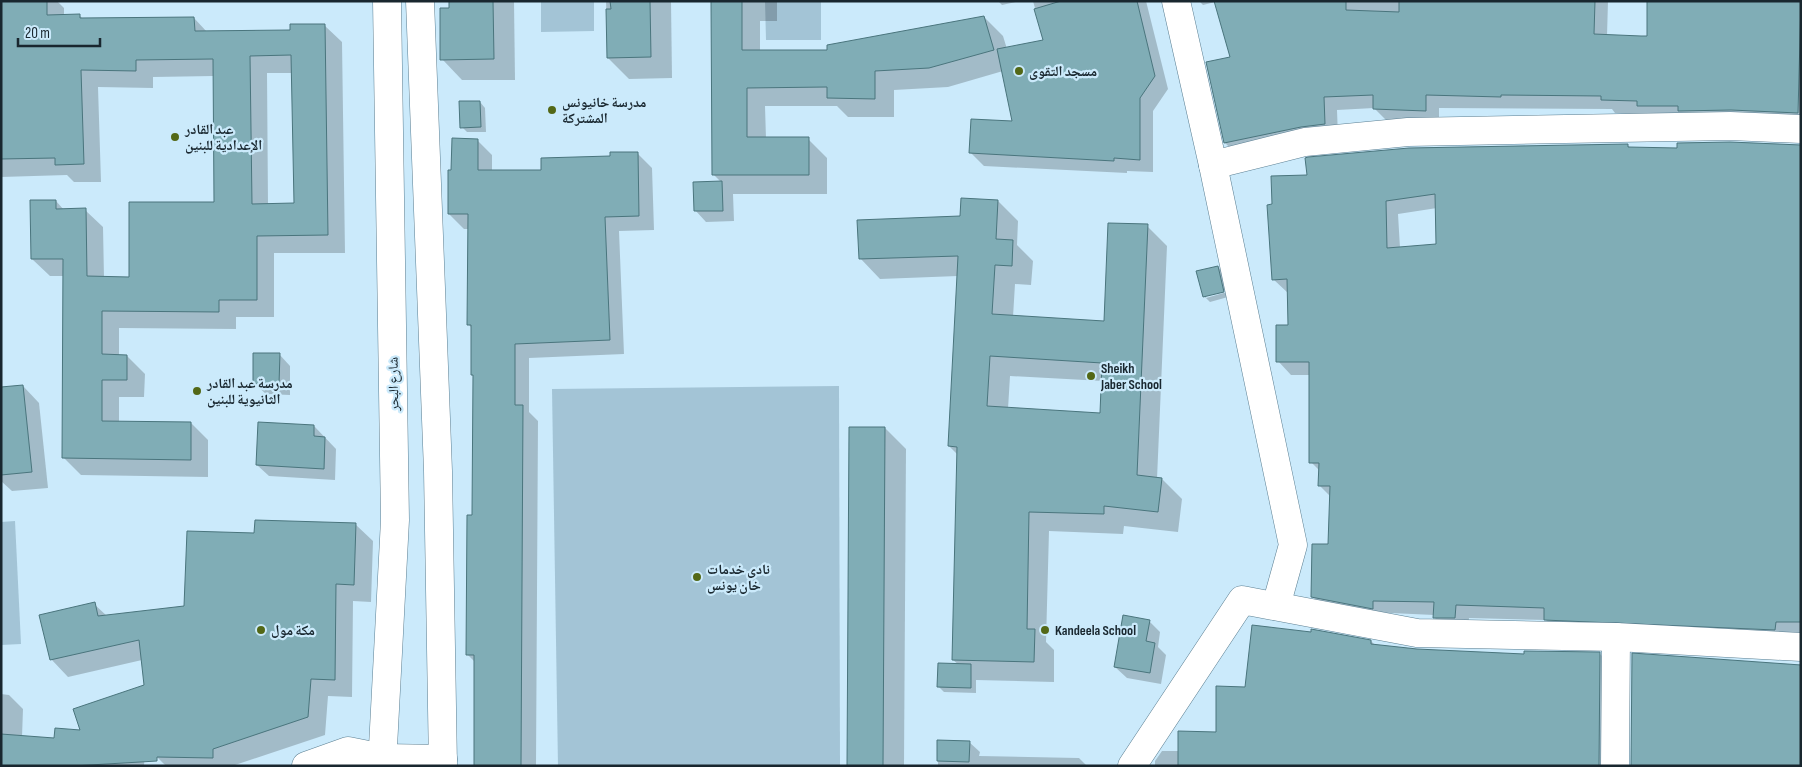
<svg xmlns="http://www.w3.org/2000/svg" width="1802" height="767" viewBox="0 0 1802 767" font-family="'Sofia Sans Condensed','Noto Naskh Arabic',sans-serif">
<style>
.green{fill:#a3c4d6}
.shadow{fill:#0003;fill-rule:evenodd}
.building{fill:#80adb6;stroke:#4a757d;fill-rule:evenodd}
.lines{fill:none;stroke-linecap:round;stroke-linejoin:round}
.minor-casing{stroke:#5b7f92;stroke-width:29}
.major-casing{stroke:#5b7f92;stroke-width:29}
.minor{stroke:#fff;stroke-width:28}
.major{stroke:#fff;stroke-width:28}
.poi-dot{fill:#536817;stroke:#cbeafb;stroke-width:2}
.labels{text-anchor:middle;stroke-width:4.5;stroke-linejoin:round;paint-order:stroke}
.poi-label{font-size:14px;font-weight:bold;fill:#19272f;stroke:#cbeafb;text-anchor:start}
.street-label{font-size:14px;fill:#19272f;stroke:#cbeafb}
</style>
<rect width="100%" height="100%" fill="#cbeafb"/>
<g class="green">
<path d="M 541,1 L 594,1 L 594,31 L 541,32 Z"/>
<path d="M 765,1 L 821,1 L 821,40 L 766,40 Z"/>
<path d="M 839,386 L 840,766 L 558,766 L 552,389 Z"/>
<path d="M 15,521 L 21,644 L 1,645 L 1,522 Z"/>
</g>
<g class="shadow">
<path d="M 1,1 L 57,1 L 64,8 L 64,15 L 79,15 L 83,19 L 194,18 L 207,32 L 292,31 L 324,25 L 342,42 L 345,253 L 274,253 L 274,317 L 236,317 L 236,329 L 119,328 L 119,356 L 127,356 L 145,374 L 144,397 L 119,397 L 119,422 L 191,423 L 208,440 L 208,477 L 81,475 L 64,458 L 64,276 L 50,276 L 32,259 L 56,201 L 64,210 L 85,210 L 103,227 L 104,278 L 130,278 L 215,203 L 214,76 L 153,77 L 153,88 L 98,87 L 101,182 L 74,182 L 67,175 L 1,177 ZM 267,73 L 293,73 L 295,205 L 268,205 Z"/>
<path d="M 450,1 L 514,1 L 515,80 L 462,80 L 442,59 Z"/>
<path d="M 606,1 L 671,1 L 672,78 L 629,79 L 608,58 Z"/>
<path d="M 713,1 L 777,1 L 777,21 L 760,21 L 760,52 L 828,52 L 984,17 L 1003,36 L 1007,49 L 1044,41 L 1033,1 L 1146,1 L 1168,89 L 1153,111 L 1153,172 L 1127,171 L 1127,173 L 984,166 L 971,153 L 1013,123 L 1003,71 L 948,87 L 894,90 L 894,117 L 848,117 L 837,106 L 765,106 L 766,139 L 808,139 L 827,158 L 827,194 L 733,194 L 734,221 L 706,222 L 695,210 L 721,182 L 713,174 Z"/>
<path d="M 998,1 L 1020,1 L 1002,5 Z"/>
<path d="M 1199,1 L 1608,1 L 1607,36 L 1648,37 L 1801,1 L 1801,126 L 1615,113 L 1612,109 L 1439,108 L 1439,124 L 1388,122 L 1374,108 L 1337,110 L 1338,137 L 1239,156 L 1225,143 L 1231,58 L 1215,2 L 1203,5 Z"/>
<path d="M 480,102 L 485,108 L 486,132 L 467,132 L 462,127 Z"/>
<path d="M 477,140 L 492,155 L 492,171 L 542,171 L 637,153 L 652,168 L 654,230 L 619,231 L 624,354 L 529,358 L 529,412 L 538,421 L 536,766 L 475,766 L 476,663 L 467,654 L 473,516 L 474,377 L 472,375 L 472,328 L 469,325 L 469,229 L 464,229 L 449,214 L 453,171 Z"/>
<path d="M 1627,145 L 1631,148 L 1678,149 L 1801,146 L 1801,635 L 1559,633 L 1546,620 L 1469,618 L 1468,631 L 1448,631 L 1434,617 L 1434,615 L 1326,610 L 1313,597 L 1329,545 L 1331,497 L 1320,486 L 1320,471 L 1311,462 L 1310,375 L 1291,375 L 1278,361 L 1289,326 L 1288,293 L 1273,279 L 1273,205 L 1308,176 ZM 1437,208 L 1437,245 L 1400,248 L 1398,214 Z"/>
<path d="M 998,201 L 1018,221 L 1017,245 L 1033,261 L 1031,285 L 1015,284 L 1013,317 L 1105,323 L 1147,226 L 1167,246 L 1157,479 L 1162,479 L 1182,499 L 1178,532 L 1124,526 L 1123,534 L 1049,531 L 1046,642 L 1054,650 L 1054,682 L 976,680 L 976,693 L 944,692 L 938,686 L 959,665 L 953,660 L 958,455 L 949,446 L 958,276 L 880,279 L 860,258 ZM 1010,376 L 1103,381 L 1101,414 L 1008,409 Z"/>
<path d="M 1218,267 L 1223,272 L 1227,290 L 1206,295 L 1206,298 L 1227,292 L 1228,297 L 1210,302 L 1204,296 Z"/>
<path d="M 279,354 L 290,366 L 290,395 L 266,394 L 254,383 Z"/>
<path d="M 23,386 L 39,403 L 48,488 L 12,491 L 1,481 L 1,388 Z"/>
<path d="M 314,426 L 336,449 L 335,480 L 269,476 L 257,465 Z"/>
<path d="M 885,428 L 906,449 L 904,766 L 848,766 Z"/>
<path d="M 355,524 L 373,541 L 371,602 L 353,601 L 352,697 L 328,696 L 325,735 L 232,766 L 166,766 L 157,757 L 147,711 L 144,766 L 1,766 L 1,694 L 9,695 L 23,709 L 22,737 L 55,740 L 82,731 L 146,686 L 142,660 L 68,677 L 51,659 L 94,604 L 107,616 L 185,607 L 256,534 Z"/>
<path d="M 1149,621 L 1160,632 L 1158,647 L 1166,655 L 1161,684 L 1127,678 L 1115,667 Z"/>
<path d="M 1371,641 L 1375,645 L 1416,650 L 1525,655 L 1600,654 L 1613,667 L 1612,766 L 1155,766 L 1155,761 L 1162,751 L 1179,751 L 1217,733 L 1246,688 Z"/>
<path d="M 938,741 L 969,742 L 980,752 L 979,756 L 1079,758 L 1087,766 L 938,766 Z"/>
</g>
<g class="building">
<path d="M 1,1 L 47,1 L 47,15 L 80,14 L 80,18 L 194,17 L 195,31 L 290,30 L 290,24 L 325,24 L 328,235 L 257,236 L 257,300 L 219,300 L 219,312 L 102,311 L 102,354 L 127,355 L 127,380 L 102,380 L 102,421 L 191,422 L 191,460 L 62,458 L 63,259 L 31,259 L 30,200 L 56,200 L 56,209 L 86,208 L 87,276 L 129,277 L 129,202 L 214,202 L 213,59 L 136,60 L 136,71 L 81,70 L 84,164 L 55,165 L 55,158 L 1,159 ZM 291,55 L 294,203 L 252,204 L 250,56 Z"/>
<path d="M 449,1 L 493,1 L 494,59 L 440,60 L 440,8 L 449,8 Z"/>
<path d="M 610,1 L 650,1 L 651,57 L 607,58 L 606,9 L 611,9 Z"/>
<path d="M 711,1 L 742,1 L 742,50 L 827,50 L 827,45 L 984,16 L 994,50 L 929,68 L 875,71 L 875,99 L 827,98 L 827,87 L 747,88 L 747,137 L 809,137 L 809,175 L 712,175 Z"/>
<path d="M 1061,1 L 1137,1 L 1155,76 L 1140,98 L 1140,160 L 1114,158 L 1114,161 L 969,153 L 971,119 L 1012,121 L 997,49 L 1043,40 L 1034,9 Z"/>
<path d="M 1214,1 L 1346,1 L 1346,10 L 1399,12 L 1399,1 L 1595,1 L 1594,34 L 1641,36 L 1647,36 L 1647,1 L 1801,1 L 1798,113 L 1731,110 L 1678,111 L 1678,106 L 1637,106 L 1637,101 L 1601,100 L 1601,96 L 1501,95 L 1501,97 L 1426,95 L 1426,111 L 1373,109 L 1373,95 L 1324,97 L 1325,124 L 1301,127 L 1224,143 L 1206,62 L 1230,57 Z"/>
<path d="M 459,101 L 480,101 L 481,127 L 460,128 Z"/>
<path d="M 452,138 L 478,139 L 478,170 L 541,170 L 541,158 L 610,156 L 610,152 L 638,152 L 639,216 L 605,217 L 610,340 L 515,344 L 515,405 L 523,405 L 521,766 L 474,766 L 474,655 L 466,655 L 467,515 L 472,515 L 473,375 L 471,375 L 471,325 L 467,325 L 468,214 L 448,214 L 448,170 L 451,170 Z"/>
<path d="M 1730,142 L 1801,145 L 1801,622 L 1776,622 L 1775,630 L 1544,620 L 1544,608 L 1456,605 L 1455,618 L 1433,618 L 1434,602 L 1373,601 L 1373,609 L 1311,597 L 1312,544 L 1328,544 L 1330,486 L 1318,486 L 1319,463 L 1309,463 L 1309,362 L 1276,362 L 1276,325 L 1288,325 L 1287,279 L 1272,280 L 1267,205 L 1272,204 L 1271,176 L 1307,175 L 1305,158 L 1308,157 L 1409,148 L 1628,144 L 1628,147 L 1677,148 L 1677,143 ZM 1435,194 L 1436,244 L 1387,248 L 1386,201 Z"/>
<path d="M 722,181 L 723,211 L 694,211 L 693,182 Z"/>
<path d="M 961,198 L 998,200 L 996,239 L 1013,240 L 1012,266 L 995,265 L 992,314 L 1104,321 L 1108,223 L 1148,224 L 1137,475 L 1162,478 L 1158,512 L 1104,506 L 1104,514 L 1029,512 L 1027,629 L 1035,629 L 1034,662 L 952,660 L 957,447 L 948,446 L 958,256 L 859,259 L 857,220 L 960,216 ZM 990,356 L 1102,363 L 1100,413 L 987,406 Z"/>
<path d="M 1218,266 L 1224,292 L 1203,297 L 1196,271 Z"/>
<path d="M 253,353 L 280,353 L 279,384 L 253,384 Z"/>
<path d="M 23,385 L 32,472 L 1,475 L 1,387 Z"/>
<path d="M 258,422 L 314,425 L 314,436 L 325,437 L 324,469 L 256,465 Z"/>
<path d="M 849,427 L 885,427 L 883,766 L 847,766 Z"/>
<path d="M 255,520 L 356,523 L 354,585 L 336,584 L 335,680 L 311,679 L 308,717 L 213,749 L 213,758 L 157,757 L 157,761 L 73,766 L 1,766 L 1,734 L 54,738 L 55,728 L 80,730 L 73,709 L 144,685 L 139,640 L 50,660 L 39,615 L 95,602 L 98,616 L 184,606 L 187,531 L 254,533 Z"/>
<path d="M 1123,615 L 1150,620 L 1146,641 L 1155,643 L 1150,673 L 1114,667 Z"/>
<path d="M 1252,625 L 1311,632 L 1311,629 L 1371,640 L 1371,644 L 1417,649 L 1524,654 L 1524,651 L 1600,652 L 1599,766 L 1178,766 L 1178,731 L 1216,732 L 1216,686 L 1245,687 Z"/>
<path d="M 1632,653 L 1801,665 L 1801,766 L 1631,766 Z"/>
<path d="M 938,663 L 971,664 L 971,688 L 937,687 Z"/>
<path d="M 937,740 L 970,741 L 969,762 L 937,761 Z"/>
</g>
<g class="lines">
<defs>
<g id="minor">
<path d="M 1176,1 L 1213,165 L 1293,545 L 1276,606"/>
<path d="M 1213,165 L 1305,142 L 1408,132 L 1730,126 L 1801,129"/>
<path d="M 306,766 L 348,751 L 383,758"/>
<path d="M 1132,766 L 1242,600 L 1417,633 L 1616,637 L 1801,647"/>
<path d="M 1615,766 L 1616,637"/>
</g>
<g id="major">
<path d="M 420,1 L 438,471 L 443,766"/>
<path d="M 383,758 L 443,759"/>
<path d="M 382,766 L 395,520 L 387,1"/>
</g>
</defs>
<use href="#minor" class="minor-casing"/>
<use href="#major" class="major-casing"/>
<use href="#minor" class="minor"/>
<use href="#major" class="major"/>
</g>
<g class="poi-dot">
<circle cx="1019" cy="71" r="5"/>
<circle cx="552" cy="110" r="5"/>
<circle cx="175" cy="137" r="5"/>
<circle cx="1091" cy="376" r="5"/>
<circle cx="197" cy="391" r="5"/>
<circle cx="697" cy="577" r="5"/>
<circle cx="261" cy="630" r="5"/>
<circle cx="1045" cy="630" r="5"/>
</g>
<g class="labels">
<g class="poi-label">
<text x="1029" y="76">مسجد التقوى</text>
<text x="562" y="107">مدرسة خانيونس<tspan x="562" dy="16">المشتركة</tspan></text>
<text x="185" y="134">عبد القادر<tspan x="185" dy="16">الإعدادية للبنين</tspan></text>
<text x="1101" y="373">Sheikh<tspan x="1101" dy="16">Jaber School</tspan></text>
<text x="207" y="388">مدرسة عبد القادر<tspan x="207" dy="16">الثانيوية للبنين</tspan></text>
<text x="707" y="574">نادى خدمات<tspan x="707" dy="16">خان يونس</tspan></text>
<text x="271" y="635">مكة مول</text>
<text x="1055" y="635">Kandeela School</text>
</g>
<g class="street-label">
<text transform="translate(393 384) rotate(-91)" y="5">شارع البحر</text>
</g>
</g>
<rect width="1802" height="767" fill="none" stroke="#19272f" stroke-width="5"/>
<path d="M18 38v8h82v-8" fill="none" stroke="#19272f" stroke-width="2.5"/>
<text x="25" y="38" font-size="15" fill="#19272f" stroke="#cbeafb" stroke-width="4" paint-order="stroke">20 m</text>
</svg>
